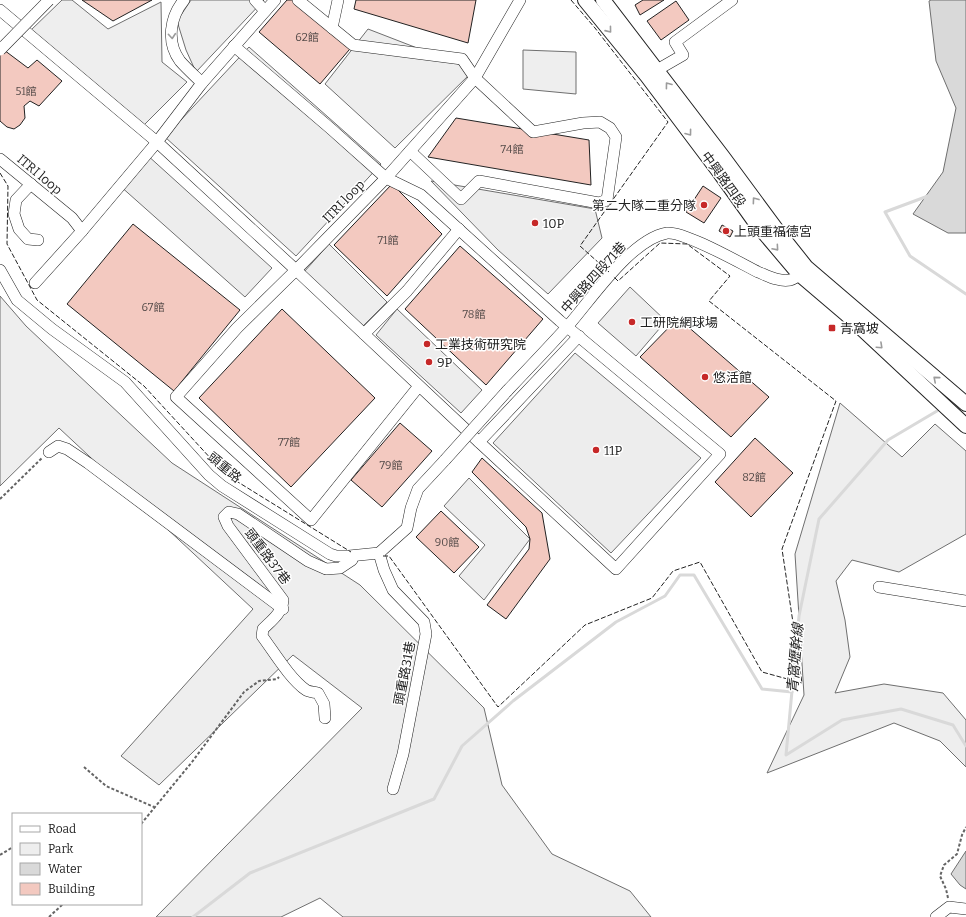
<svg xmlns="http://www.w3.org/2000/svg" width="966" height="917" viewBox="0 0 966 917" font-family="Bitter,'Noto Sans TC',serif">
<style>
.green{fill:#eee;stroke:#6f6f6f}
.parking{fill:#ededed;stroke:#6f6f6f}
.water{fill:#d9d9d9;stroke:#6f6f6f}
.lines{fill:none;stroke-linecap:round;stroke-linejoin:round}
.stream{stroke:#d9d9d9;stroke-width:3}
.building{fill:#f3c9c0;stroke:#222}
.minor-casing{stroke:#222;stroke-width:12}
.major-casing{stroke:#222;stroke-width:16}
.path{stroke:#646464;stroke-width:2;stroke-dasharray:3 2;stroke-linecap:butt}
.minor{stroke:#fff;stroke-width:11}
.major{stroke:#fff;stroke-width:14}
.minor-bridge-casing{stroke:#222;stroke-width:12;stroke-linecap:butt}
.minor-bridge{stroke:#fff;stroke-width:11}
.fence{stroke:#222;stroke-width:1;stroke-dasharray:5 2;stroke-linecap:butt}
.oneway{stroke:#9c9c9c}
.poi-dot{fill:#c62828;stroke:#fff;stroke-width:1.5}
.labels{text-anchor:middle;stroke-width:3;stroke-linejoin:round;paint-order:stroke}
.number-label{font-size:11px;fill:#564c4a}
.street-label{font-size:13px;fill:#222;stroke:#fff}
.poi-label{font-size:13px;fill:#222;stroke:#fff;text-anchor:start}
.water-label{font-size:14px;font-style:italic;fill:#222;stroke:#fff}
</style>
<rect width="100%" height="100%" fill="#fff"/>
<g class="green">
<path d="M 62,0 L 72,0 L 108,29 L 161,2 L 162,62 L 187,82 L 144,125 L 30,31 Z"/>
<path d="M 191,0 L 264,0 L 196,72 L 186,50 L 177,21 Z"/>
<path d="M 368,29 L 474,70 L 395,148 L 325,84 Z"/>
<path d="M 249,47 L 381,164 L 296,256 L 165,137 Z"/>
<path d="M 523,50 L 576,52 L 576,94 L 523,89 Z"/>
<path d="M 329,244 L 387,302 L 363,326 L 304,272 Z"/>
<path d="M 630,287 L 666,321 L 636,356 L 598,323 Z"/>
<path d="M 0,296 L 26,326 L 172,463 L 360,585 L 484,708 L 502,785 L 552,854 L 630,891 L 651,917 L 343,917 L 320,898 L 281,917 L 156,917 L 362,708 L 293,655 L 159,785 L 121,756 L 253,609 L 59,428 L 0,486 Z"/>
<path d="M 840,403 L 902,457 L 935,424 L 966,451 L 966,534 L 899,572 L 852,560 L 836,581 L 845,620 L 850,657 L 835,693 L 884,684 L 943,693 L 966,720 L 966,767 L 940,741 L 894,723 L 767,773 L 804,695 L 795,554 Z"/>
<path d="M 469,478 L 530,539 L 484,600 L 459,576 L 485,545 L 444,506 Z"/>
</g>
<g class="parking">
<path d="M 146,154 L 272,268 L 245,297 L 119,185 Z"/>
<path d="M 431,181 L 595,209 L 602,238 L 548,294 L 498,250 Z"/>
<path d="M 397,309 L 482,390 L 461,413 L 376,335 Z"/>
<path d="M 575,353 L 701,458 L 611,553 L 493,443 Z"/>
</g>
<g class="water">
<path d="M 931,0 L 966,0 L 966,233 L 948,233 L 913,214 L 943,172 L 956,108 L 936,61 L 929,1 Z"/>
<path d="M 966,851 L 966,889 L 960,885 L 951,874 Z"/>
</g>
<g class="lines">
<g class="stream">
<path d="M 928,196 L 885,212 L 910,256 L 966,294"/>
<path d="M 937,411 L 888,440 L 819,519 L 799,616 L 786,755 L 842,720 L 901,709 L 953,725 L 966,746"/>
<path d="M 193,917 L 250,873 L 434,799 L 462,746 L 513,701 L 616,622 L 665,596 L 680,575 L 694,575 L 762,689 L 792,692"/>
</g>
</g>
<g class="building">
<path d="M 82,0 L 152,0 L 113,21 Z"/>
<path d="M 287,0 L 305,0 L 355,43 L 320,84 L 259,32 Z"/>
<path d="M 356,0 L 476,0 L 468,43 L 354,9 Z"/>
<path d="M 643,0 L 664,0 L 640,15 L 635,5 Z"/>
<path d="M 676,1 L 689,20 L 661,40 L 647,21 Z"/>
<path d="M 0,47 L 28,68 L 37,60 L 62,81 L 39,106 L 30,101 L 24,106 L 25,118 L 20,125 L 14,129 L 7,127 L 0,121 Z"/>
<path d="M 456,118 L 589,140 L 591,185 L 428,157 Z"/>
<path d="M 392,184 L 442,234 L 387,296 L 334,245 Z"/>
<path d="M 703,186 L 721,198 L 704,223 L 686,212 Z"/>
<path d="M 133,224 L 240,310 L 174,391 L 67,304 Z"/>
<path d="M 722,225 L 733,231 L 730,237 L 719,231 Z"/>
<path d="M 460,246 L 543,319 L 486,385 L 405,309 Z"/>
<path d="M 282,309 L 375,398 L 291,487 L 199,398 Z"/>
<path d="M 678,318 L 769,397 L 731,437 L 640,357 Z"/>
<path d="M 400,423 L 432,451 L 382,507 L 351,480 Z"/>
<path d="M 755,438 L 793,473 L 751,517 L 715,482 Z"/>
<path d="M 482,458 L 542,513 L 550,559 L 506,619 L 487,605 L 529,549 L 530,539 L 526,527 L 472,472 Z"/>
<path d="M 441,511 L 479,547 L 454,573 L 416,537 Z"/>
</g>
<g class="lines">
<defs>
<g id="minor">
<path d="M 184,0 C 170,17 166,42 180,61 C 187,69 195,76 202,83"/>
<path d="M 255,0 L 265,11"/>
<path d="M 298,0 L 353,45 L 462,59 L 475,78 L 533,132 L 583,123 L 600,122 L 610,128 L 616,137 L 607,200 L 599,203 L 479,181 L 461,199 L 410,151"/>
<path d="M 0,10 L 157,142 L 296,270 L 386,178 L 475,78 L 520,0"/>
<path d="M 332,28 L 338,0"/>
<path d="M 234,46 L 330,128 L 386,178 L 421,195 L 560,321 L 720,454 L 616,569 L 479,442 L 296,270 L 237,328 L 176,397 L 311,520 L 419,386"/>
<path d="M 650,74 L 683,55 L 675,42 L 732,0"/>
<path d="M 0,159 L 72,218 L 82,231 L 157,142 L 202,83 L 275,0"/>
<path d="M 31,184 L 16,200 L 14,214 L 19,229 L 28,239 L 38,240"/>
<path d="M 0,270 L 17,300 L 52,329 L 125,382 L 209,475 L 222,486 L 330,554 L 336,556 L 349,556 L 379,553 L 407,528 L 411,508 L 418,489 L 445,460"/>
<path d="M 35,283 L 82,231"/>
<path d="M 364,334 L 407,291 L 459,229"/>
<path d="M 507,391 C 527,370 547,349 567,327 C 591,300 631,239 667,233 C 684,231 740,263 758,272 C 768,276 779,282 790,280 C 796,279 801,273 805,269"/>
<path d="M 479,442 L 579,336"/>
<path d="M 49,452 L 58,446 L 67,449 L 88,463 L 283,609"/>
<path d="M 379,553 L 384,570 L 393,590 L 424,622 L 426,634 L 403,754 L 393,789"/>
<path d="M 879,587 L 966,601"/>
<path d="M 325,718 L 324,704 L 318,693 C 314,692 309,692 306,690 C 290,679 274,652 262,636 L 263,629 C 272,620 282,613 283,600 L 228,526 L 224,517 L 229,512 L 238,514 L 308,561 L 326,569 L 340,568 L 352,560"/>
<path d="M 936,917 L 949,907 L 966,909"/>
</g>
<g id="major">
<path d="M 585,0 L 647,76 L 720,173 L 755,222 L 799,274 L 846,314 L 966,426"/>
<path d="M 603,0 L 723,157 L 779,233 L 806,267 L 966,404"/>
</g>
</defs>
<use href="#minor" class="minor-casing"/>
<use href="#major" class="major-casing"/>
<g class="path">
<path d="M 0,499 L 42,458"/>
<path d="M 84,767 L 106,786 L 154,807"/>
<path d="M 141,824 L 192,762 L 244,692 L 259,681 L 277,679 L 279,677"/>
<path d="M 0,855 L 13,847"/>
<path d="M 948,898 L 946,889 L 940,876 L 944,865 L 957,854 L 962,835 L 966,827"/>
<path d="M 49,917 L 63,904"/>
</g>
<use href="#minor" class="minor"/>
<use href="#major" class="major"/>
<defs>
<g id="minor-bridge">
<path d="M 0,50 L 49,0"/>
<path d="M 445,460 L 507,391"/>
</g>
</defs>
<use href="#minor-bridge" class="minor-bridge-casing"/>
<use href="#minor-bridge" class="minor-bridge"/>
<g class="fence">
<path d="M 571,0 L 595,28 L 668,122 L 580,246 L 609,272"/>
<path d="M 0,173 L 8,186 L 7,244 L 37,300 L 144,386 L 225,474 L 351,552"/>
<path d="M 383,556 L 389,556 L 498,707 L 585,625 L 652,598 L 673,571 L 700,562 L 762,672 L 802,683 L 782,549 L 836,401 L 709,301 L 730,276 L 687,244 L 660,243 L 618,281 L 613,276"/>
</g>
</g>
<defs><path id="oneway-chevron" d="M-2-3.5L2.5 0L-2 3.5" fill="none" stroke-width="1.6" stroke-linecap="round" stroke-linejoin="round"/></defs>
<g class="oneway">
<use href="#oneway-chevron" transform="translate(609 30) rotate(51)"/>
<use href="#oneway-chevron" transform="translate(172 36) rotate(85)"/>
<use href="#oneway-chevron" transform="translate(668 85) rotate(-127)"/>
<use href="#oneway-chevron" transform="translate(689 133) rotate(53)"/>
<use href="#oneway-chevron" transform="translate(755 200) rotate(-126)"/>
<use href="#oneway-chevron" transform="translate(776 248) rotate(49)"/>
<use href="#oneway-chevron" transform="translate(880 346) rotate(43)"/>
<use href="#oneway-chevron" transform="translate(936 379) rotate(-139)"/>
</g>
<g class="poi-dot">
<circle cx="704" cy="205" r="4"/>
<circle cx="535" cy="223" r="4"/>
<circle cx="726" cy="231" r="4"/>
<circle cx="632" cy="322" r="4"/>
<rect x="828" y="324" width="8" height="8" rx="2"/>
<circle cx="427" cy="344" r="4"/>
<circle cx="429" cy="362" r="4"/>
<circle cx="705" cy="377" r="4"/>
<circle cx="596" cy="450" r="4"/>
</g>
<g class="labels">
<g class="number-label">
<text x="307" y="41">62館</text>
<text x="26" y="95">51館</text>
<text x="512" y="153">74館</text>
<text x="388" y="244">71館</text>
<text x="153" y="311">67館</text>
<text x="474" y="318">78館</text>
<text x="289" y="446">77館</text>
<text x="391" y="469">79館</text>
<text x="754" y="481">82館</text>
<text x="447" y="546">90館</text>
</g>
<g class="street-label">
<text transform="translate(40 174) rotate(40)" y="5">ITRI loop</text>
<text transform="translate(724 179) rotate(54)" y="5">中興路四段</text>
<text transform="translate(343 201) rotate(-46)" y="5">ITRI loop</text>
<text transform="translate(593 277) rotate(-48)" y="5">中興路四段71巷</text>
<text transform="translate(225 467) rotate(40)" y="5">頭重路</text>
<text transform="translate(268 556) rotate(53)" y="5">頭重路37巷</text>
<text transform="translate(404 673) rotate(-79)" y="5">頭重路31巷</text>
</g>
<g class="poi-label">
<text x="696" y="210" text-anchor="end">第二大隊二重分隊</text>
<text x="543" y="228">10P</text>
<text x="734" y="236">上頭重福德宮</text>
<text x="640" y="327">工研院網球場</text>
<text x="840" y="333">青窩坡</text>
<text x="435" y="349">工業技術研究院</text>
<text x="437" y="367">9P</text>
<text x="713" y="382">悠活館</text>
<text x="604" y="455">11P</text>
</g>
<g class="water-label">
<text transform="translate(795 658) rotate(-85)" y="5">青窩壢幹線</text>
</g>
</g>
<rect x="12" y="813" width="130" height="92" fill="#ffffff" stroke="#a7a7a7"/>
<rect x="20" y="826" width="20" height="6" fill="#ffffff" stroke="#a7a7a7"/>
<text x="48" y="833" font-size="12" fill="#222222">Road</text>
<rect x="20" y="843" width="20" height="12" fill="#eeeeee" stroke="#a7a7a7"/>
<text x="48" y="853" font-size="12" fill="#222222">Park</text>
<rect x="20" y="863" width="20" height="12" fill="#d9d9d9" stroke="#a7a7a7"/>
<text x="48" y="873" font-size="12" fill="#222222">Water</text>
<rect x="20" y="883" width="20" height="12" fill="#f3c9c0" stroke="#a7a7a7"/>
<text x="48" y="893" font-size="12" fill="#222222">Building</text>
</svg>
